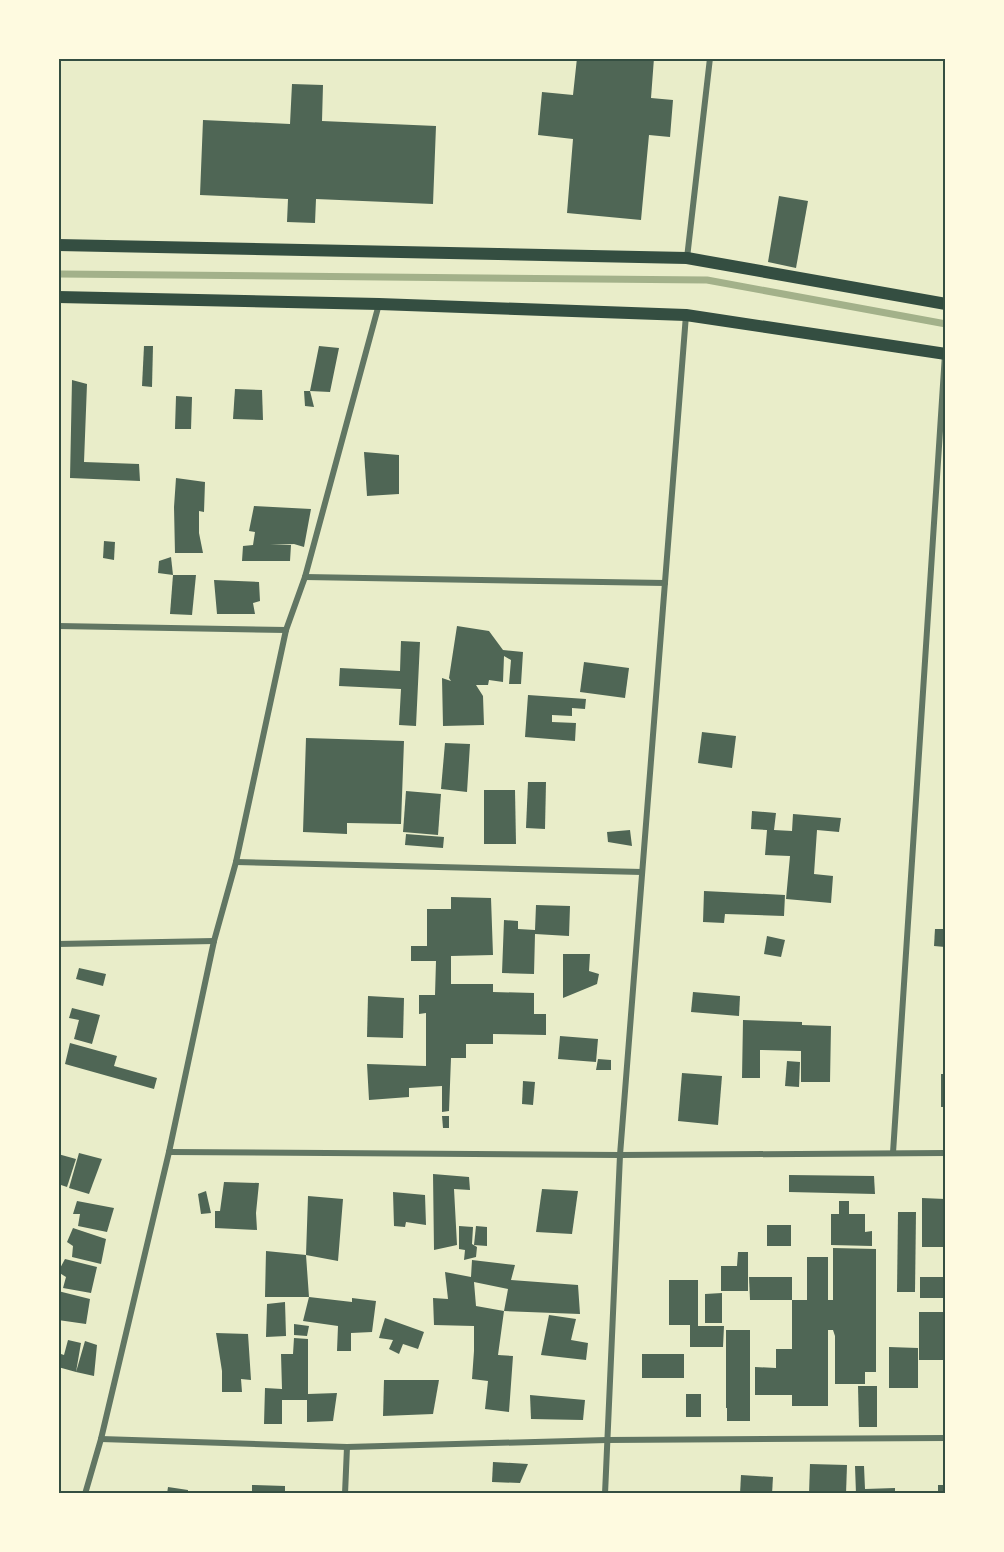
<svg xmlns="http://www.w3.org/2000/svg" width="1004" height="1552" viewBox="0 0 1004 1552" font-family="Lato,sans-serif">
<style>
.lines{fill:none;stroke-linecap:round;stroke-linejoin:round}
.stream{stroke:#a3b18a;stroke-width:7}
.building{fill:#4f6655;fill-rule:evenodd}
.minor{stroke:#617663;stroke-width:6}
.secondary{stroke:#344e41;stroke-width:12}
.neatline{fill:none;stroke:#344e41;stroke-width:2}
</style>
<rect width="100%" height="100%" fill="#e9edc9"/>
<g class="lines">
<path class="stream" d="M 58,274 L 707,280 L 946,324"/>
</g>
<g class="building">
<path d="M 577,58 L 654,58 L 651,98 L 673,100 L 670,137 L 649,135 L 641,220 L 567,213 L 573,139 L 538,135 L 542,92 L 573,95 Z"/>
<path d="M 292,84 L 323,85 L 322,121 L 436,126 L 433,204 L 316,199 L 315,223 L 287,222 L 288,199 L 200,195 L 203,120 L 290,124 Z"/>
<path d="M 779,196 L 808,201 L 796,268 L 768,262 Z"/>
<path d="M 144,346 L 153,346 L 152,387 L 142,386 Z"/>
<path d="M 319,346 L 339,348 L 330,392 L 310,391 L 314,407 L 305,406 L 304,391 L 310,391 Z"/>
<path d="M 72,380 L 87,384 L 84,462 L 139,464 L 140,481 L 70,478 Z"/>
<path d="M 235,389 L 262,390 L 263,420 L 233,419 Z"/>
<path d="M 176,396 L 192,397 L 191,429 L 175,429 Z"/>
<path d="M 364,452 L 399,455 L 399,494 L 367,496 Z"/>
<path d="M 176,478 L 205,482 L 204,512 L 199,511 L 199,533 L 203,553 L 175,553 L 174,507 Z"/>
<path d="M 254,506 L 311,509 L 304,547 L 294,544 L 270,545 L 291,545 L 290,561 L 242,561 L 243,546 L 253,545 L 255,532 L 249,531 Z"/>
<path d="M 104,541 L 115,542 L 114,560 L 103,558 Z"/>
<path d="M 171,557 L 173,575 L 158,573 L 159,561 Z"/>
<path d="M 173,575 L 196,575 L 192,615 L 170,614 Z"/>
<path d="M 214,580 L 259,582 L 260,601 L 253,603 L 255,614 L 217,614 Z"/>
<path d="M 457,626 L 489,631 L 503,650 L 523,652 L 521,684 L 509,684 L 511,660 L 504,656 L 503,682 L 489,680 L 488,685 L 476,685 L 483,696 L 484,725 L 443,726 L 442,678 L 451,681 L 449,678 Z"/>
<path d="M 401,641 L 420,642 L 416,726 L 399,725 L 401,689 L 339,686 L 340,668 L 400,671 Z"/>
<path d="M 584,662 L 629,668 L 625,698 L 580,692 Z"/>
<path d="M 528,695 L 586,699 L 585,709 L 572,708 L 572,716 L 552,715 L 552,722 L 576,723 L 575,741 L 525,737 Z"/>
<path d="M 702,732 L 736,736 L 732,768 L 698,763 Z"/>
<path d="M 306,738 L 404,741 L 401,824 L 347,823 L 347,834 L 303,832 Z"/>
<path d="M 445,743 L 470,744 L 467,792 L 441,789 Z"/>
<path d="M 528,782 L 546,782 L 545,829 L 526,828 Z"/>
<path d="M 484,790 L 515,790 L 516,844 L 484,844 Z"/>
<path d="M 406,791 L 441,794 L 438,835 L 403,832 Z"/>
<path d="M 752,811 L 776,813 L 774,830 L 792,831 L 793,814 L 841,818 L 839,832 L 817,830 L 814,874 L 833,876 L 831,903 L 786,899 L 790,856 L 765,855 L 767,830 L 751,829 Z"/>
<path d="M 630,830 L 632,846 L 608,842 L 607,832 Z"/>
<path d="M 406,834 L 444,837 L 443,848 L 405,845 Z"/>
<path d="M 704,891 L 785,895 L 784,916 L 725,914 L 724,923 L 703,922 Z"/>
<path d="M 451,897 L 491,898 L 493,955 L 451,956 L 451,984 L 493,984 L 493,992 L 534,993 L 534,1014 L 546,1014 L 546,1035 L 493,1034 L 493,1044 L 466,1044 L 466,1058 L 451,1058 L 449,1111 L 442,1112 L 442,1086 L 409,1088 L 409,1097 L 369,1100 L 367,1064 L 426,1066 L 426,1013 L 419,1014 L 419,995 L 435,995 L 436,961 L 411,961 L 411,946 L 427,946 L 427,909 L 451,909 Z"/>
<path d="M 536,905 L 570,906 L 569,936 L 535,934 L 534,974 L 502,973 L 504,920 L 518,921 L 518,929 L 535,930 Z"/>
<path d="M 935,929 L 945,929 L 945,947 L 934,946 Z"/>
<path d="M 767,936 L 785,940 L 781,957 L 764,954 Z"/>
<path d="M 563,954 L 590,954 L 589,971 L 599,974 L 597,984 L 563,998 Z"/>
<path d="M 79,968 L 106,974 L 103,986 L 76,979 Z"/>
<path d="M 693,992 L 740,996 L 739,1016 L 691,1012 Z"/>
<path d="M 368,996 L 404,998 L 403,1038 L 367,1037 Z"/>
<path d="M 72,1008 L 100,1015 L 92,1044 L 74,1039 L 79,1020 L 69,1018 Z"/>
<path d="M 743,1020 L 802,1022 L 802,1025 L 831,1026 L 830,1082 L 801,1082 L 801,1051 L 760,1050 L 760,1078 L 742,1078 Z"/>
<path d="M 560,1036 L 598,1039 L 596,1062 L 558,1059 Z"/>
<path d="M 70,1043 L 117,1056 L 114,1066 L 157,1078 L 154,1089 L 65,1064 Z"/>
<path d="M 598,1059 L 611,1060 L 611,1070 L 596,1070 Z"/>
<path d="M 787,1061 L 800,1062 L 799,1087 L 785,1086 Z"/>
<path d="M 682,1073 L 722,1076 L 718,1125 L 678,1121 Z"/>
<rect x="941" y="1074" width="4" height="33"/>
<path d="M 523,1081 L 535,1082 L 533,1105 L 522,1104 Z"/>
<path d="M 442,1116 L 449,1116 L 449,1128 L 443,1128 Z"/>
<path d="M 79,1153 L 102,1159 L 89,1194 L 69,1188 Z"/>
<path d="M 58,1154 L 76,1159 L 67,1187 L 58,1184 Z"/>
<path d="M 433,1174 L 469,1177 L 470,1190 L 454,1189 L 457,1245 L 434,1250 Z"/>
<path d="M 789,1175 L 874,1176 L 875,1194 L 789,1192 Z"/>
<path d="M 224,1182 L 259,1183 L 256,1213 L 257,1230 L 215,1228 L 215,1211 L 220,1211 Z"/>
<path d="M 542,1189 L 578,1191 L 572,1234 L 536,1232 Z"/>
<path d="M 206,1191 L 211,1213 L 201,1214 L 198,1194 Z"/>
<path d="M 393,1192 L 425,1195 L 426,1225 L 406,1222 L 405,1227 L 394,1226 Z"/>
<path d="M 308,1196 L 343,1199 L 338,1261 L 306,1255 L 309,1297 L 265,1297 L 266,1251 L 306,1255 Z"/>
<path d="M 922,1198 L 945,1199 L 945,1247 L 922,1247 Z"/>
<path d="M 77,1201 L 114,1208 L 107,1232 L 78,1226 L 80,1214 L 73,1214 Z"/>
<path d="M 839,1201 L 849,1201 L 849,1214 L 865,1214 L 865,1232 L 872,1231 L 872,1246 L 831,1245 L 831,1214 L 839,1214 Z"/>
<path d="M 898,1212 L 916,1212 L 915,1292 L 897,1292 Z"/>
<rect x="767" y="1225" width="24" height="21"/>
<path d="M 459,1226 L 473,1227 L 472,1244 L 477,1247 L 476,1257 L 464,1260 L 465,1250 L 459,1249 Z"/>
<path d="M 476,1226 L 487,1227 L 487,1246 L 474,1245 Z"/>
<path d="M 73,1228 L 106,1239 L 101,1264 L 72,1257 L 73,1246 L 67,1242 Z"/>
<path d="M 833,1248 L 876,1249 L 876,1372 L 865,1372 L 865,1384 L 835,1384 L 835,1336 L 833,1330 L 828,1330 L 828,1406 L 792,1406 L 792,1395 L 755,1395 L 755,1367 L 776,1368 L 776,1349 L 792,1349 L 792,1300 L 807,1300 L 807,1257 L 828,1257 L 828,1300 L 833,1300 Z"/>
<path d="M 738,1252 L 748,1252 L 748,1291 L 721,1291 L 721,1266 L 737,1266 Z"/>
<path d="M 65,1259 L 97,1267 L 91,1293 L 63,1288 L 66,1277 L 58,1272 Z"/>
<path d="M 472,1260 L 515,1265 L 511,1280 L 578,1285 L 580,1314 L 504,1311 L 498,1355 L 513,1356 L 509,1412 L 485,1409 L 488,1381 L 472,1379 L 474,1351 L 474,1326 L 434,1325 L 433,1298 L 448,1299 L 445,1272 L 471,1277 ZM 474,1282 L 508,1289 L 504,1311 L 476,1306 Z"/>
<path d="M 749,1277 L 792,1277 L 792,1300 L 750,1300 Z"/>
<rect x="920" y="1277" width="25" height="21"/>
<path d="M 669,1280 L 698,1280 L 698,1326 L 724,1326 L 723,1347 L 690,1347 L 690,1325 L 669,1325 Z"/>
<path d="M 58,1291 L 90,1299 L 86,1324 L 58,1320 Z"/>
<path d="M 722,1293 L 722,1323 L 705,1323 L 705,1294 Z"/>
<path d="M 309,1297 L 352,1302 L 352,1298 L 376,1301 L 372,1332 L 351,1333 L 351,1351 L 337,1351 L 338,1326 L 303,1321 Z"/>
<path d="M 285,1302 L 286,1336 L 266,1337 L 267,1304 Z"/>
<path d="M 919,1312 L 944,1312 L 945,1360 L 919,1360 Z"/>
<path d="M 549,1315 L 576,1319 L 571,1340 L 588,1343 L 586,1360 L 541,1355 Z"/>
<path d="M 385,1318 L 424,1332 L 418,1349 L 403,1344 L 399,1354 L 389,1349 L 393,1340 L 379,1338 Z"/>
<path d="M 294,1324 L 309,1326 L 307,1336 L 294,1335 Z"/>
<path d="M 726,1330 L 750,1330 L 750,1421 L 727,1421 L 727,1408 L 726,1408 Z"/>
<path d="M 216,1333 L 248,1334 L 251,1380 L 241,1379 L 242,1392 L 222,1392 L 222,1371 Z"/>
<path d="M 294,1338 L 308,1339 L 308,1394 L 337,1393 L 333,1421 L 307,1422 L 307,1400 L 282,1400 L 282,1424 L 264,1424 L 265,1388 L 282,1389 L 281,1354 L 293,1354 Z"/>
<path d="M 68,1340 L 81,1343 L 76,1372 L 85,1341 L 97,1345 L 94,1376 L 76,1372 L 58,1367 L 58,1353 L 64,1355 Z"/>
<path d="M 889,1347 L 918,1348 L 918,1388 L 889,1388 Z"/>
<rect x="642" y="1354" width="42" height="24"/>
<path d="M 384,1380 L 439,1380 L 433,1414 L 383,1416 Z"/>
<path d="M 858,1386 L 877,1386 L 877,1427 L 859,1427 Z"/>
<rect x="686" y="1394" width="15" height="23"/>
<path d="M 530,1395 L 585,1400 L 583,1420 L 531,1419 Z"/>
<path d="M 493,1462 L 528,1464 L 520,1483 L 492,1482 Z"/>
<path d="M 810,1464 L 847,1465 L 846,1494 L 809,1494 Z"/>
<path d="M 855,1466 L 864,1466 L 865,1489 L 895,1488 L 895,1494 L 856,1494 Z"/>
<path d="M 741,1475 L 773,1477 L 772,1494 L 740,1494 Z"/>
<path d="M 252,1485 L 285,1486 L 285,1494 L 252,1494 Z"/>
<rect x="938" y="1485" width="7" height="9"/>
<path d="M 168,1487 L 188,1490 L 188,1494 L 167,1494 Z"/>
</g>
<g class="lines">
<g class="minor">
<path d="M 687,258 L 710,58"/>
<path d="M 305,577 L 665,583"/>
<path d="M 58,626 L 286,630"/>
<path d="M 236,862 L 642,872"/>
<path d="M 58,944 L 214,941"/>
<path d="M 169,1152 L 620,1155 L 946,1153"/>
<path d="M 893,1153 L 945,354"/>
<path d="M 101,1439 L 347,1447 L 607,1440 L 946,1438"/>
<path d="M 85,1494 L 101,1439 L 169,1152 L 214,941 L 236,862 L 286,630 L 305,577 L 379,304"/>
<path d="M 345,1494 L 347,1447"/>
<path d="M 605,1494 L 620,1155 L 686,315"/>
</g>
<g class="secondary">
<path d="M 58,245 L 687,258 L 946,304"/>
<path d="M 58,297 L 379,304 L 686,315 L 946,354"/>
</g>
</g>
<rect width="1004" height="1552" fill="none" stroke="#fefae0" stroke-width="120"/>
<rect x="60" y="60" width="884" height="1432" class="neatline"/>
</svg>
